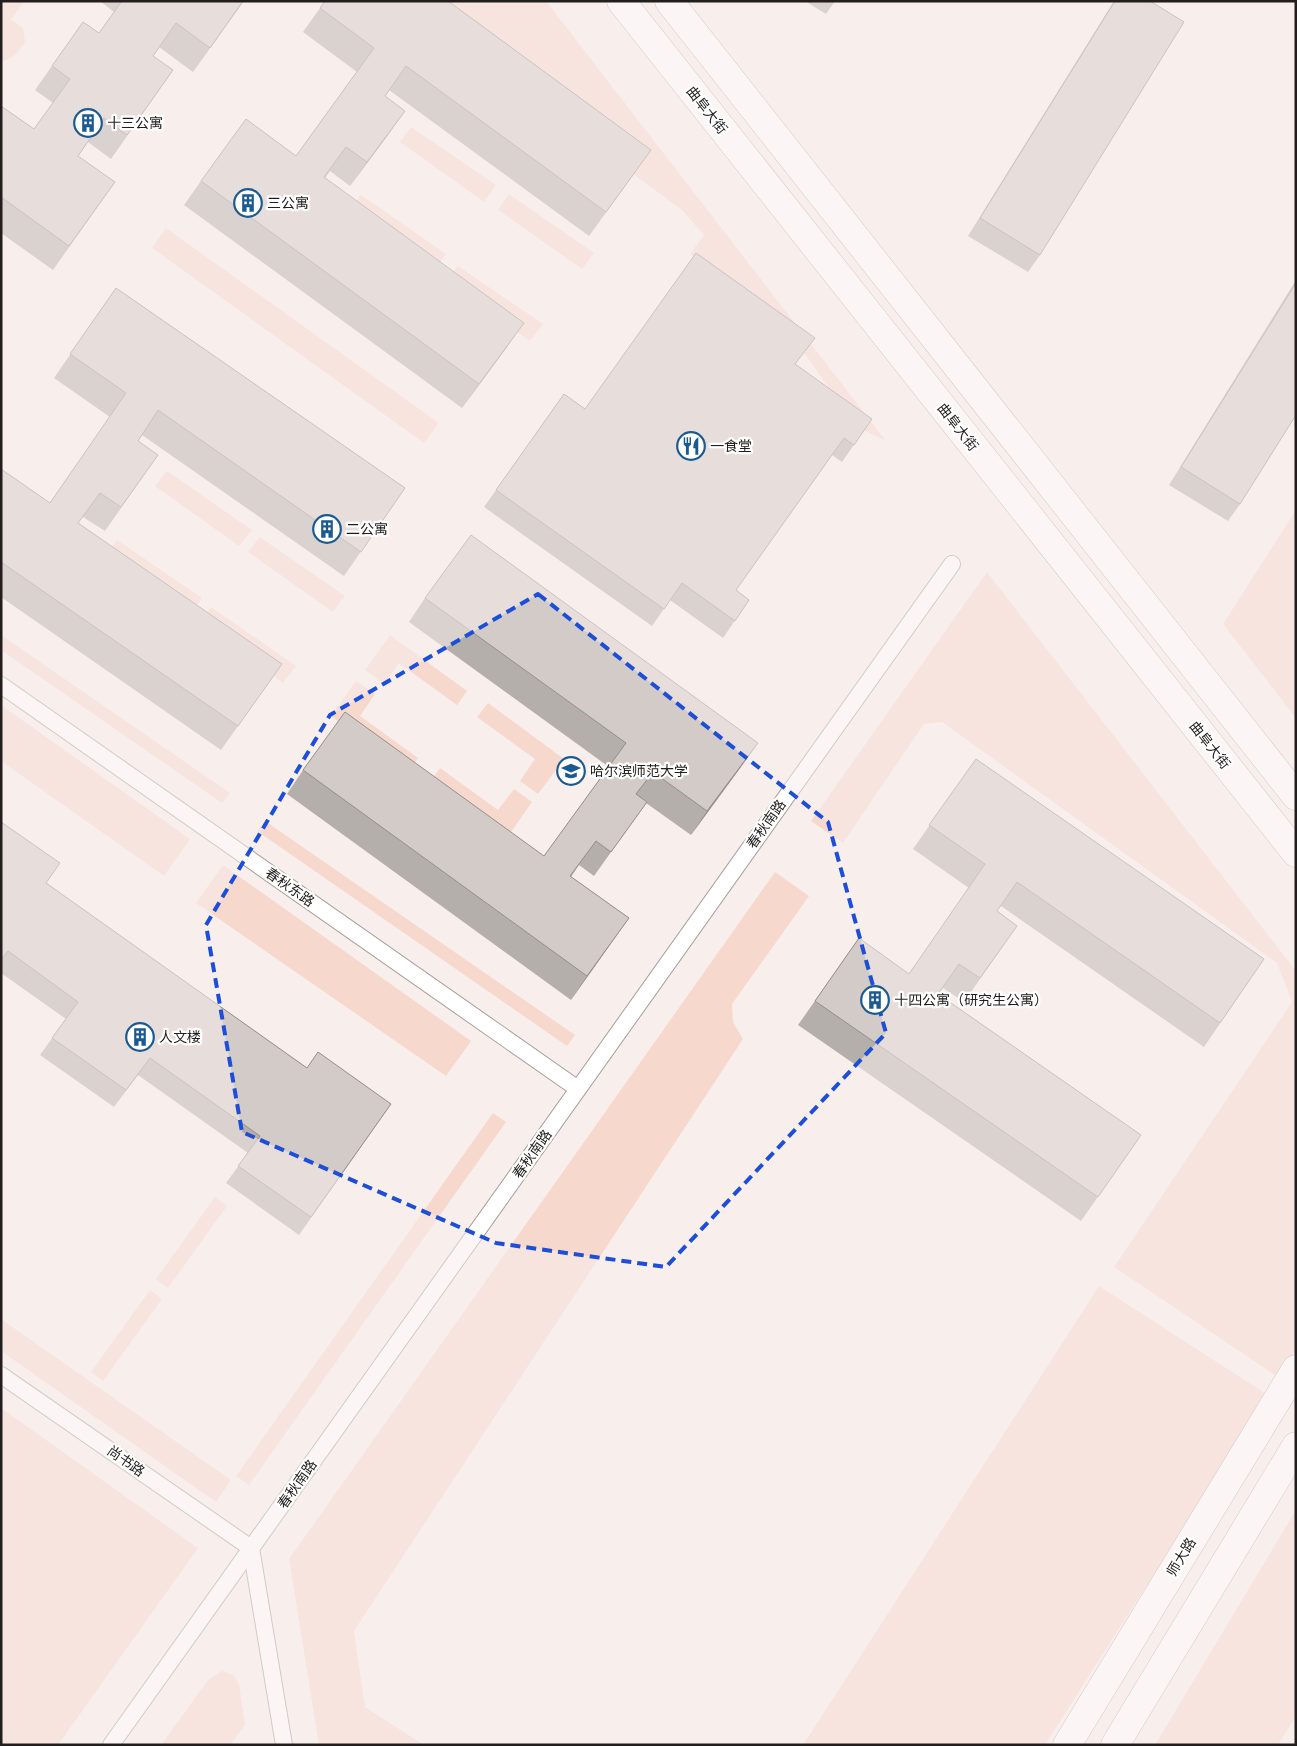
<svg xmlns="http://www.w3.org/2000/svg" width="1297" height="1746" viewBox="0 0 1297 1746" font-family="Poppins,'Noto Sans SC',sans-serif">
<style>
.green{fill:#f6d8cd}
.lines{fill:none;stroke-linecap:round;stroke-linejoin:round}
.service-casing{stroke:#a79e9b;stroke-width:18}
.tertiary-casing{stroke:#a79e9b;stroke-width:29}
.service{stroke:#fff;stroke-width:16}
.tertiary{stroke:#fff;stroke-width:28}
.wall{fill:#b5afac}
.shaded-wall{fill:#948e8c}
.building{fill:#d3cbc8;stroke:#948e8c}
.marked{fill:none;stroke:#1d4ed8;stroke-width:4;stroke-dasharray:10 6;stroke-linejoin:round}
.labels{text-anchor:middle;stroke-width:4.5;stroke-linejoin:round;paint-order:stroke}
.street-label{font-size:14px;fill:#211e1d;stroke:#fefefe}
.poi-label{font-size:14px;fill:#211e1d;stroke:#fefefe;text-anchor:start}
</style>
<rect width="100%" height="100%" fill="#f8efec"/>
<g class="green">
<path d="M 1,1 L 24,1 L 11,20 L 23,28 L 25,42 C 18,52 13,60 1,61 Z"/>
<path d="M 398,1 L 546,1 L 886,441 L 855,426 L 785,325 L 690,254 L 704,235 L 682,210 Z"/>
<path d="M 411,127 L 496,185 L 484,202 L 400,142 Z"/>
<path d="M 509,194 L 594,253 L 582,269 L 498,210 Z"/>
<path d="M 361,195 L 446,254 L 433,270 L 349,210 Z"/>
<path d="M 166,228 L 439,423 L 424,443 L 152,248 Z"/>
<path d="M 458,266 L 543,324 L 530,341 L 446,281 Z"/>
<path d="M 167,471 L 252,530 L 239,546 L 155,486 Z"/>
<path d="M 1296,510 L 1296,718 L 1223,624 Z"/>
<path d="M 260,537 L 345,596 L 333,612 L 248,552 Z"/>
<path d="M 117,540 L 202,598 L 190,615 L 106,555 Z"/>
<path d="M 987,572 L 1296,971 L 1296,1349 L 1278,1377 L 1114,1267 L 1292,1002 L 1277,963 L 942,722 L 924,724 L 843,843 L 811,821 Z"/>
<path d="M 211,607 L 296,666 L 283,683 L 199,623 Z"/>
<path d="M 1,635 L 230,793 L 222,803 L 1,650 Z"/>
<path d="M 390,635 L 467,691 L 457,705 L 399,663 L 384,684 L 365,670 Z"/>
<path d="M 356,681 L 375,694 L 360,716 L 418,758 L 407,772 L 331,716 Z"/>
<path d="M 488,703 L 564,759 L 538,794 L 520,781 L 535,759 L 477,717 Z"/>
<path d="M 1,705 L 190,839 L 164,876 L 1,761 Z"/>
<path d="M 440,768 L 498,810 L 514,789 L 532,802 L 507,838 L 430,782 Z"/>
<path d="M 265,821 L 575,1035 L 567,1046 L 257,831 Z"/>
<path d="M 223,865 L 471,1041 L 446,1076 L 196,903 Z"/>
<path d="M 775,872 L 809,896 L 732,1004 L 733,1022 L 743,1039 L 354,1631 L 365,1707 L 424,1745 L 319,1745 L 289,1559 Z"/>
<path d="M 493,1113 L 506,1122 L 249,1485 L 236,1476 Z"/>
<path d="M 215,1197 L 227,1206 L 168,1288 L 156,1279 Z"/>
<path d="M 1099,1286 L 1268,1395 L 1045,1745 L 803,1745 Z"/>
<path d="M 150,1290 L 162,1299 L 103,1381 L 91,1372 Z"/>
<path d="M 1,1319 L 231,1480 L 216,1502 L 1,1351 Z"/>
<path d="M 1,1408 L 198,1548 L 58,1745 L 1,1745 Z"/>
<path d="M 1296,1510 L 1296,1716 L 1278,1745 L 1155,1745 Z"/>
<path d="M 222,1671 L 233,1675 L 239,1684 L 245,1725 L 230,1745 L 161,1745 L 208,1680 Z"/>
</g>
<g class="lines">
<defs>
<g id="service">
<path d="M 1,685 L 578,1089"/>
<path d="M 1,1375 L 251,1548 L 284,1745"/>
<path d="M 111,1745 L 952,564"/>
</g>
<g id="tertiary">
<path d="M 621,1 L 1296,853"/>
<path d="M 669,1 L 1296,796"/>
<path d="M 1067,1745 L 1296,1369"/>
<path d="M 1115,1745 L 1296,1446"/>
</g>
</defs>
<use href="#service" class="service-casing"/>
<use href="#tertiary" class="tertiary-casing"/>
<use href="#service" class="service"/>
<use href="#tertiary" class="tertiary"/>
</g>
<g class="wall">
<path d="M 100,1 L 244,1 L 193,72 L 159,47 L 153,56 L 173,70 L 111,159 L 88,142 L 78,156 L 115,182 L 53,270 L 1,233 L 1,106 L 34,129 L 53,103 L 35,90 L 83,22 L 99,33 L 114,12 Z"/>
<path d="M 325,1 L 634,174 L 589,236 L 389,90 L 385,96 L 388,135 L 350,186 L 330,171 L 325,178 L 507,347 L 462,408 L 184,205 L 201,181 L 296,156 L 357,72 L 303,32 Z"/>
<path d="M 805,1 L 835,1 L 826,14 Z"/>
<path d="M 1114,1 L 1150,1 L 1040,255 L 1028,272 L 968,236 Z"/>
<path d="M 1296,280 L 1296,415 L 1240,504 L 1228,521 L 1169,485 Z"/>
<path d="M 116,288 L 405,488 L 344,576 L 142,435 L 138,441 L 158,455 L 105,531 L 83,517 L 78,523 L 282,664 L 221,750 L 1,597 L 1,469 L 50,503 L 110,417 L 54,378 Z"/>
<path d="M 796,365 L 872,419 L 842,462 L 832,455 L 736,590 L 749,600 L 723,638 L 670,600 L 652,626 L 484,507 L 564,394 L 585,409 Z"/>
<path d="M 425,598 L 758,743 L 691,835 L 646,803 L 594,876 L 579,865 L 571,877 L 629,918 L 571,1000 L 287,794 L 303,770 L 544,856 L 609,767 L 409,622 Z"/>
<path d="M 976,759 L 1264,959 L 1204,1047 L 1001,906 L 997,911 L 1017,926 L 964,1002 L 943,988 L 938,994 L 1141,1135 L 1081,1221 L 798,1025 L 859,938 L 909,974 L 969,888 L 913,849 Z"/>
<path d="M 1,822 L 46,883 L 307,1068 L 391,1104 L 299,1235 L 226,1183 L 248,1153 L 138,1075 L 114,1107 L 40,1055 L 66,1019 L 1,973 Z"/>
</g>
<g class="shaded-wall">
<path d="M 405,111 L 388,135 L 350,186 L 367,162 Z"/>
<path d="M 524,323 L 507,347 L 462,408 L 479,384 Z"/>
<path d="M 758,743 L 741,767 L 691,835 L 707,811 Z"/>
<path d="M 629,918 L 612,942 L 571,1000 L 587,976 Z"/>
</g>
<g class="building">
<path d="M 122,1 L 243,1 L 210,48 L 176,23 L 153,56 L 173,70 L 127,135 L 104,118 L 78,156 L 115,182 L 69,246 L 1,197 L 1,106 L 34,129 L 70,79 L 52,66 L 83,22 L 99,33 Z"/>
<path d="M 325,1 L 448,1 L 651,150 L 606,212 L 406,66 L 385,96 L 405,111 L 367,162 L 346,147 L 324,177 L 524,323 L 479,384 L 201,181 L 246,119 L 296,156 L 374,48 L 320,8 Z"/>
<path d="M 1115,1 L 1150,1 L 1184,22 L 1040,255 L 980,218 Z"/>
<path d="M 696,253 L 815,338 L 795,364 L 872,419 L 854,445 L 844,438 L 736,590 L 749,600 L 735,621 L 682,583 L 664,609 L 496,490 L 564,394 L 585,409 Z"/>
<path d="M 1296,283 L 1296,415 L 1240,504 L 1181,467 Z"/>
<path d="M 116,288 L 405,488 L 361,552 L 158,410 L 138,441 L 158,455 L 121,507 L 100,493 L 78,523 L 282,664 L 238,726 L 1,562 L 1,469 L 50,503 L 126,393 L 70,354 Z"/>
<path d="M 471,535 L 758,743 L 707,811 L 653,772 L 636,794 L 647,802 L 611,852 L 596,841 L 570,876 L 629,918 L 587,976 L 303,770 L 345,712 L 544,856 L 626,743 L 425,598 Z"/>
<path d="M 976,759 L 1264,959 L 1220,1023 L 1017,882 L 997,911 L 1017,926 L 980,978 L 959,964 L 938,994 L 1141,1135 L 1098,1197 L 815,1001 L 859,938 L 909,974 L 985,864 L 929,825 Z"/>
<path d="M 1,822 L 60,863 L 46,883 L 307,1068 L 318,1052 L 391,1104 L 311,1217 L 238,1166 L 260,1136 L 150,1058 L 126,1090 L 52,1038 L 78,1002 L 8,951 L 1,960 Z"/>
</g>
<path d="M0 0H1297V1746H0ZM 538,594 L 828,822 L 886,1033 L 666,1267 L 496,1243 L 242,1132 L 206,925 L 330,715 Z" fill="#f8efec" fill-opacity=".55" fill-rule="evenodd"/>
<path class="marked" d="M 538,594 L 828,822 L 886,1033 L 666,1267 L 496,1243 L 242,1132 L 206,925 L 330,715 Z"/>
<defs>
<symbol id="building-ring" viewBox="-11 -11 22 22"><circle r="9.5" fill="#fefefe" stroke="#1a5a90" stroke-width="1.5"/><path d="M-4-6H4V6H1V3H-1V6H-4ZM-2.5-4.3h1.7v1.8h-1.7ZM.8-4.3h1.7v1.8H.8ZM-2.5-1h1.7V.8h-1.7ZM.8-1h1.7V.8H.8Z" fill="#1a5a90"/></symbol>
<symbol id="restaurant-ring" viewBox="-11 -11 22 22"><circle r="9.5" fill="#fefefe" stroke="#1a5a90" stroke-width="1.5"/><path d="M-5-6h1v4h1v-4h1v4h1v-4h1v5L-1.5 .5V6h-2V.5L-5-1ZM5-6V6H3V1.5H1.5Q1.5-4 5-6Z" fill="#1a5a90"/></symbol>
<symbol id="university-ring" viewBox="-11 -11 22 22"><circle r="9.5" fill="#fefefe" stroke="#1a5a90" stroke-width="1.5"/><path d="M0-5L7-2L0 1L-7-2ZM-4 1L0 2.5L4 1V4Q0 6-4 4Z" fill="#1a5a90"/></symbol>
</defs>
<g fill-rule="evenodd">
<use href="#building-ring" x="72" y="107" width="32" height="32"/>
<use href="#building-ring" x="232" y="187" width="32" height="32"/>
<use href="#restaurant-ring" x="675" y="430" width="32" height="32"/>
<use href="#building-ring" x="311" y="513" width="32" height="32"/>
<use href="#university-ring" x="555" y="755" width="32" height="32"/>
<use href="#building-ring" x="859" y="984" width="32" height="32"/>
<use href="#building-ring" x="124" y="1021" width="32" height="32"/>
</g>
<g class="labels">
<g class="street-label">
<text transform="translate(707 110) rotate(52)" y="5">曲阜大街</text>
<text transform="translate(958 427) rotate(52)" y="5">曲阜大街</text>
<text transform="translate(1210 745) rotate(52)" y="5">曲阜大街</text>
<text transform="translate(766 824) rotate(-55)" y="5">春秋南路</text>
<text transform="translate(290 887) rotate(35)" y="5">春秋东路</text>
<text transform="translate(532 1154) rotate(-55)" y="5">春秋南路</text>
<text transform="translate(126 1461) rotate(35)" y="5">尚书路</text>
<text transform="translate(297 1484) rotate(-55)" y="5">春秋南路</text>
<text transform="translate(1181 1557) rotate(-59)" y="5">师大路</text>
</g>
<g class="poi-label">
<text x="107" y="128">十三公寓</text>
<text x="267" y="208">三公寓</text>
<text x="710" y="451">一食堂</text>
<text x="346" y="534">二公寓</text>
<text x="590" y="776">哈尔滨师范大学</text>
<text x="894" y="1005">十四公寓（研究生公寓）</text>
<text x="159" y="1042">人文楼</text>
</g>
</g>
<rect width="1297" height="1746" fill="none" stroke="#211e1d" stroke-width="5"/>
</svg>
